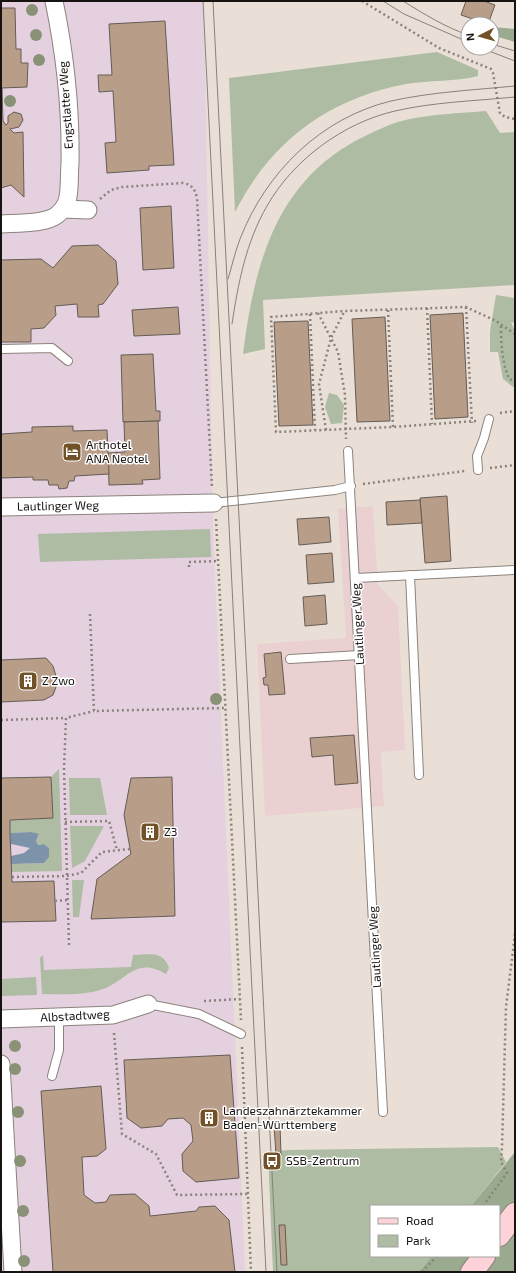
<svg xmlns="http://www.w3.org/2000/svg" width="516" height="1273" viewBox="0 0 516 1273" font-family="'Exo 2',sans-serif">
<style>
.commercial{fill:#e4d0df}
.industrial{fill:#ead0d1}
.green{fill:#adbca3}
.forest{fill:#99aa8f}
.water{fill:#7d93aa}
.building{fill:#b89d89;stroke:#655c55}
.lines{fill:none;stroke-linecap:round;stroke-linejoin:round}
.service-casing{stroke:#8c837b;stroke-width:10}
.minor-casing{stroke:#8c837b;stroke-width:19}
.secondary-casing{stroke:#8c837b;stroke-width:24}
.path{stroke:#8a837d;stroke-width:2.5;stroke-dasharray:2 3;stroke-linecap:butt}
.service{stroke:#fff;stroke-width:8}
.minor{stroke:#fff;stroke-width:17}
.secondary{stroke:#fdd3d9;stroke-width:22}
.tram{stroke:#88817a;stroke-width:1}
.tree{fill:#899276}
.labels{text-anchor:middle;stroke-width:3;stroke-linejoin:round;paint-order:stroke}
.street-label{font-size:12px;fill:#171310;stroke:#fff}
.poi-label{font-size:12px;fill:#171310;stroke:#fff;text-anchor:start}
</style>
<rect width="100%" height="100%" fill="#e9dfd6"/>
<path class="commercial" d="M 1,1 L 204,1 L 213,531 L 245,1272 L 1,1272 Z"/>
<path class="industrial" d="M 373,506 L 378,585 L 398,606 L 405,750 L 381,752 L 384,806 L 265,816 L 257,644 L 346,638 L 338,509 Z"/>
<g class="green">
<path d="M 437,52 L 478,70 L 478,76 C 455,82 430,80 406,84 C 328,99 271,141 235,212 L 229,78 Z"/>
<path d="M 486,111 L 500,133 L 515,132 L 515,285 L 263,300 L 265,349 L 243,354 C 254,266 275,183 359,139 C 375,131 393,122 410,119 C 435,114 461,113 486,111 Z"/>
<path d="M 496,295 L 515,298 L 515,323 L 511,322 L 515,331 L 515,386 L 513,387 L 503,379 L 498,352 L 490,352 L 490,331 Z"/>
<path d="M 329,393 L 337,395 L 344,405 L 342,423 L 331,424 L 325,407 Z"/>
<path d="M 210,529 L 211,557 L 40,562 L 38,534 Z"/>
<path d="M 59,769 L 62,871 L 12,872 L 11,864 L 44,863 L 49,856 L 49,848 L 44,844 L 38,845 L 36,841 L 39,835 L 31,832 L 10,833 L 10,820 L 53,818 L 51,777 Z"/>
<path d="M 69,778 L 100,778 L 107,815 L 70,815 Z"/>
<path d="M 70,826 L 104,826 L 85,861 L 72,868 Z"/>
<path d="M 72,880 L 84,880 L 79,917 L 73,917 Z"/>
<path d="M 43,955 L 44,970 L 131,967 L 133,955 C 149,955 163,950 169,968 L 166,974 C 135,956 128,980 103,989 C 83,996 62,994 42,994 L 40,958 Z"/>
<path d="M 36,977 L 37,995 L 1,996 L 1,979 Z"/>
<path d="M 498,1147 L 506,1162 L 471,1206 L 371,1206 L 371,1256 L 432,1256 L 419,1272 L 273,1272 L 268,1152 L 288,1150 Z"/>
</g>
<g class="forest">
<path d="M 492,27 L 515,29 L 515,42 L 492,35 Z"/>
<path d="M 515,1152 L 515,1272 L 419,1272 L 432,1256 L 499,1256 L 499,1206 L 471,1206 Z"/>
</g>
<path class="water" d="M 31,832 L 39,834 L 36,841 L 38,845 L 44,844 L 49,848 L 49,857 L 44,863 L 11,864 L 11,856 L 24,853 L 30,848 L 11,844 L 10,833 Z"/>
<g class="building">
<path d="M 466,1 L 484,1 L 495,5 L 488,24 L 461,15 Z"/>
<path d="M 1,8 L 15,8 L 16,49 L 21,49 L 21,63 L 28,63 L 27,87 L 2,88 L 3,121 L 6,125 L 8,123 L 8,116 L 14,112 L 21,114 L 23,120 L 19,127 L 10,129 L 14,133 L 23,132 L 24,197 L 11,185 L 1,188 Z"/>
<path d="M 165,21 L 174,165 L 149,166 L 149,170 L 107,173 L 105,143 L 116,142 L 113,91 L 99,92 L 98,75 L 112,75 L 109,24 Z"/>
<path d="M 171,206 L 174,268 L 143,270 L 140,208 Z"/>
<path d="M 98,245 L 116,261 L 118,284 L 103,304 L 98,305 L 99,317 L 78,317 L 77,304 L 55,306 L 56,315 L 44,328 L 31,329 L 31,342 L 1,342 L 1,260 L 41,259 L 53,268 L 72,246 Z"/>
<path d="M 178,307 L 180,334 L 134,336 L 132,310 Z"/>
<path d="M 463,313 L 468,417 L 435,419 L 430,315 Z"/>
<path d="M 385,317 L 390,421 L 357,422 L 352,319 Z"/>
<path d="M 308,321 L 313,425 L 279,426 L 274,322 Z"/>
<path d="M 153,354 L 156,411 L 160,411 L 160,421 L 123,422 L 121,355 Z"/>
<path d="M 158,421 L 160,479 L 142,480 L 143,484 L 109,485 L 108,453 L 125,452 L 124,422 Z"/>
<path d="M 73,426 L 73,431 L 107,430 L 109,474 L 75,476 L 74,481 L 69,481 L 67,488 L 59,489 L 58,485 L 49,485 L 48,480 L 33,480 L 33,477 L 1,478 L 1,434 L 32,432 L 32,427 Z"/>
<path d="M 447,496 L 451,561 L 425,563 L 420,498 Z"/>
<path d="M 420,500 L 422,523 L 387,525 L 386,502 Z"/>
<path d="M 329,517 L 331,542 L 299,545 L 297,519 Z"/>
<path d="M 332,553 L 334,582 L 308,584 L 306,555 Z"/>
<path d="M 325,595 L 327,624 L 305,626 L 303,597 Z"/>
<path d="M 281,652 L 285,694 L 269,695 L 268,685 L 264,685 L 263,678 L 266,677 L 264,654 Z"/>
<path d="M 46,658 L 53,666 L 56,676 L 56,687 L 53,695 L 44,700 L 1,702 L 1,660 Z"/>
<path d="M 354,735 L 358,783 L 335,785 L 333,755 L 312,757 L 310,738 Z"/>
<path d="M 51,777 L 53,818 L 10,820 L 10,833 L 12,882 L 54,881 L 56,921 L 1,922 L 1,778 Z"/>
<path d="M 172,777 L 175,916 L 91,919 L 97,879 L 131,854 L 124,815 L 131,778 Z"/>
<path d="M 230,1055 L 239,1178 L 196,1182 L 183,1171 L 182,1154 L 193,1141 L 191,1125 L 183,1118 L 168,1119 L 162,1126 L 141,1128 L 127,1118 L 124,1060 Z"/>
<path d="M 101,1086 L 106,1149 L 97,1156 L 82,1157 L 84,1195 L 95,1203 L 106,1202 L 110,1195 L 135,1194 L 149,1206 L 150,1216 L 196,1211 L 199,1207 L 215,1206 L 229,1220 L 235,1272 L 53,1272 L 41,1091 Z"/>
<path d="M 274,1125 L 280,1125 L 281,1155 L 276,1155 Z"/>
<path d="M 279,1225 L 285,1225 L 287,1265 L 281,1265 Z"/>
</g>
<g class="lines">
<defs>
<g id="service">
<path d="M 1,349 L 52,348 L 68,361"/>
<path d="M 348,451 L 383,1112"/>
<path d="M 478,470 L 477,456 L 484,438 L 489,419"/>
<path d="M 214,503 L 335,490 L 351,486"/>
<path d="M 410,575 L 419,775"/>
<path d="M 356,578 L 515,570"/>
<path d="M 290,659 L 360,655"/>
<path d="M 148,1004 L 199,1014 L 241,1034"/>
<path d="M 52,1076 L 59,1050 L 59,1018"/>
</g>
<g id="minor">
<path d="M 63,209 L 88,210"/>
<path d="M 1,224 C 16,223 46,224 57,215 C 62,211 67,204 68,197 C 70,186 69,175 70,164 C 71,110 65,54 54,1"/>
<path d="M 1,507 L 214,503"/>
<path d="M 1,1019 L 113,1015 L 148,1004"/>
<path d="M 1,1064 L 13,1272"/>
</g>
<g id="secondary">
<path d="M 499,1235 L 515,1214"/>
<path d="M 472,1272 L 484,1256"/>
</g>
</defs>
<use href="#service" class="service-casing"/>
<use href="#minor" class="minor-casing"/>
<use href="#secondary" class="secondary-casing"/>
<g class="path">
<path d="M 362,1 L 439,48 L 491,69 L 493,73 L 500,113 L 505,117 L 515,119"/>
<path d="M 100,199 L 111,190 L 122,187 L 183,183 C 192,185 195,189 197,198 L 212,487"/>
<path d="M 466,307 L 472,423"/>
<path d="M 427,308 L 432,424"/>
<path d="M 388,310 L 393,427"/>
<path d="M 318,313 L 338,352 L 345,395 L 346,439"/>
<path d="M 310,314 L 315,430"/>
<path d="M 501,326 C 501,345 502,361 509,379 L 515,381"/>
<path d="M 500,413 L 515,411"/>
<path d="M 476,421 L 393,427 L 276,432 L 271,317 L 344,311 L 466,307 L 496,321 L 515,334"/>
<path d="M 326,430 L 319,384 L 331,338 L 344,312"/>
<path d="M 490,468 L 515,465"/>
<path d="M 363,484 L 465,471"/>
<path d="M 216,519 L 241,1020"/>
<path d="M 189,567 L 189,562 L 218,561"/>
<path d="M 90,614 L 94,711 L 225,708"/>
<path d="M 1,720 L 66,718"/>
<path d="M 65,822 L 109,821 L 117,850"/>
<path d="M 12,877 L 66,876 L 81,873 L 102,852 L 130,849"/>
<path d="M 55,901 L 67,900"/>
<path d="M 69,945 L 64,769 L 66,718 L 94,711"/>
<path d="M 204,1001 L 240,999"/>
<path d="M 114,1033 L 122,1134 L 156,1154 L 177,1195 L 248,1194"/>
<path d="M 242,1047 L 251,1272"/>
<path d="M 483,1206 L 507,1173 L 501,1162 L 502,1147 L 506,1007 L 515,934"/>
<path d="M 422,1272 L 437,1256"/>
</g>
<use href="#service" class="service"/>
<use href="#minor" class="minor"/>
<use href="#secondary" class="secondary"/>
<g class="tram">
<path d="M 203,1 L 266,1272"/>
<path d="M 213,1 L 277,1272"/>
<path d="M 383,1 L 404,14 L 468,42"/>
<path d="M 403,1 C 424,14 445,27 468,35"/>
<path d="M 492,44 L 515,51"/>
<path d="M 481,48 L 515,61"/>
<path d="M 228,279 C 232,266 235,252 240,239 C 266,172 321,118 391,101 C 432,92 474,90 515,86"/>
<path d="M 232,324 C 238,284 246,242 267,206 C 293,160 343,123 395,111 C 434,102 475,101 515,97"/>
</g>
</g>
<g class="tree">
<circle cx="32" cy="10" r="6"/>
<circle cx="36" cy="35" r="6"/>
<circle cx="39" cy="60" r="6"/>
<circle cx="10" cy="101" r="6"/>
<circle cx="216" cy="699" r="6"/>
<circle cx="15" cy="1046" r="6"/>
<circle cx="15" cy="1069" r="6"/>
<circle cx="18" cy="1112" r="6"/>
<circle cx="20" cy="1161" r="6"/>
<circle cx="23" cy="1211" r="6"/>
<circle cx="24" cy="1261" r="6"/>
</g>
<defs>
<symbol id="hotel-square" viewBox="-11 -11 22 22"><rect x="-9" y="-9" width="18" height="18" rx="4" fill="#715127" stroke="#fff"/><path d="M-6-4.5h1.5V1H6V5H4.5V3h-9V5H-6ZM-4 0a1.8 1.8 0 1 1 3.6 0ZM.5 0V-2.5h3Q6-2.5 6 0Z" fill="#fff"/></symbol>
<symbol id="building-square" viewBox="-11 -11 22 22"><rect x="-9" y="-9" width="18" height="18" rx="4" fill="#715127" stroke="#fff"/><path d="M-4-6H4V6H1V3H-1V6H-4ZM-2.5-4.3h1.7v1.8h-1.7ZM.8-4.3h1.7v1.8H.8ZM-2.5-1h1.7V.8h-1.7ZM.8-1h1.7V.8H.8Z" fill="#fff"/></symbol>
<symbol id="bus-square" viewBox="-11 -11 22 22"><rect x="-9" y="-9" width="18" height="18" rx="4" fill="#715127" stroke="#fff"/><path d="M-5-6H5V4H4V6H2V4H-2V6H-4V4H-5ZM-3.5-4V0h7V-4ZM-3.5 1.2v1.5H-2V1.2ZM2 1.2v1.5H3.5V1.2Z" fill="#fff"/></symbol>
</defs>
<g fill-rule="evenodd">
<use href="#hotel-square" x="61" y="441" width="22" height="22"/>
<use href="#building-square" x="17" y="670" width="22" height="22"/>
<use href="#building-square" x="139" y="821" width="22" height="22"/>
<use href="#building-square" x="198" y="1107" width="22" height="22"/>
<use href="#bus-square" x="261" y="1150" width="22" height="22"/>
</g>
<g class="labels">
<g class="street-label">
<text transform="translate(66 105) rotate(-94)" y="4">Engstlatter Weg</text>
<text transform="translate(58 506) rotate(-1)" y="4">Lautlinger Weg</text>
<text transform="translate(358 624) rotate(-93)" y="4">Lautlinger Weg</text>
<text transform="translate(375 947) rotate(-93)" y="4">Lautlinger Weg</text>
<text transform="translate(75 1016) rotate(-3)" y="4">Albstadtweg</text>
</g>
<g class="poi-label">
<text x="86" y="449">Arthotel<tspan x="86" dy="14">ANA Neotel</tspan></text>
<text x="42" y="685">Z Zwo</text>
<text x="164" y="836">Z3</text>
<text x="223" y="1115">Landeszahnärztekammer<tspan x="223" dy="14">Baden-Württemberg</tspan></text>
<text x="286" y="1165">SSB-Zentrum</text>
</g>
</g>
<rect width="516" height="1273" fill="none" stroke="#171310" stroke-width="4"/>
<rect x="370" y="1205" width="130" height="52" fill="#ffffff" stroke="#a2a19f"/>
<rect x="378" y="1218" width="20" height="6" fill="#fdd3d9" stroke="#a2a19f"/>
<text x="406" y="1225" font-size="12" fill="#171310">Road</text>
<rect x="378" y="1235" width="20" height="12" fill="#adbca3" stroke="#a2a19f"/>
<text x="406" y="1245" font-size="12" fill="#171310">Park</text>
<g transform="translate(480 36) rotate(264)"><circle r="19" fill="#ffffff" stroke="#a2a19f"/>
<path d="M0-3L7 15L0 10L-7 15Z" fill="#715127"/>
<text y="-6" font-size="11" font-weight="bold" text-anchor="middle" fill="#171310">N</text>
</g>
</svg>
